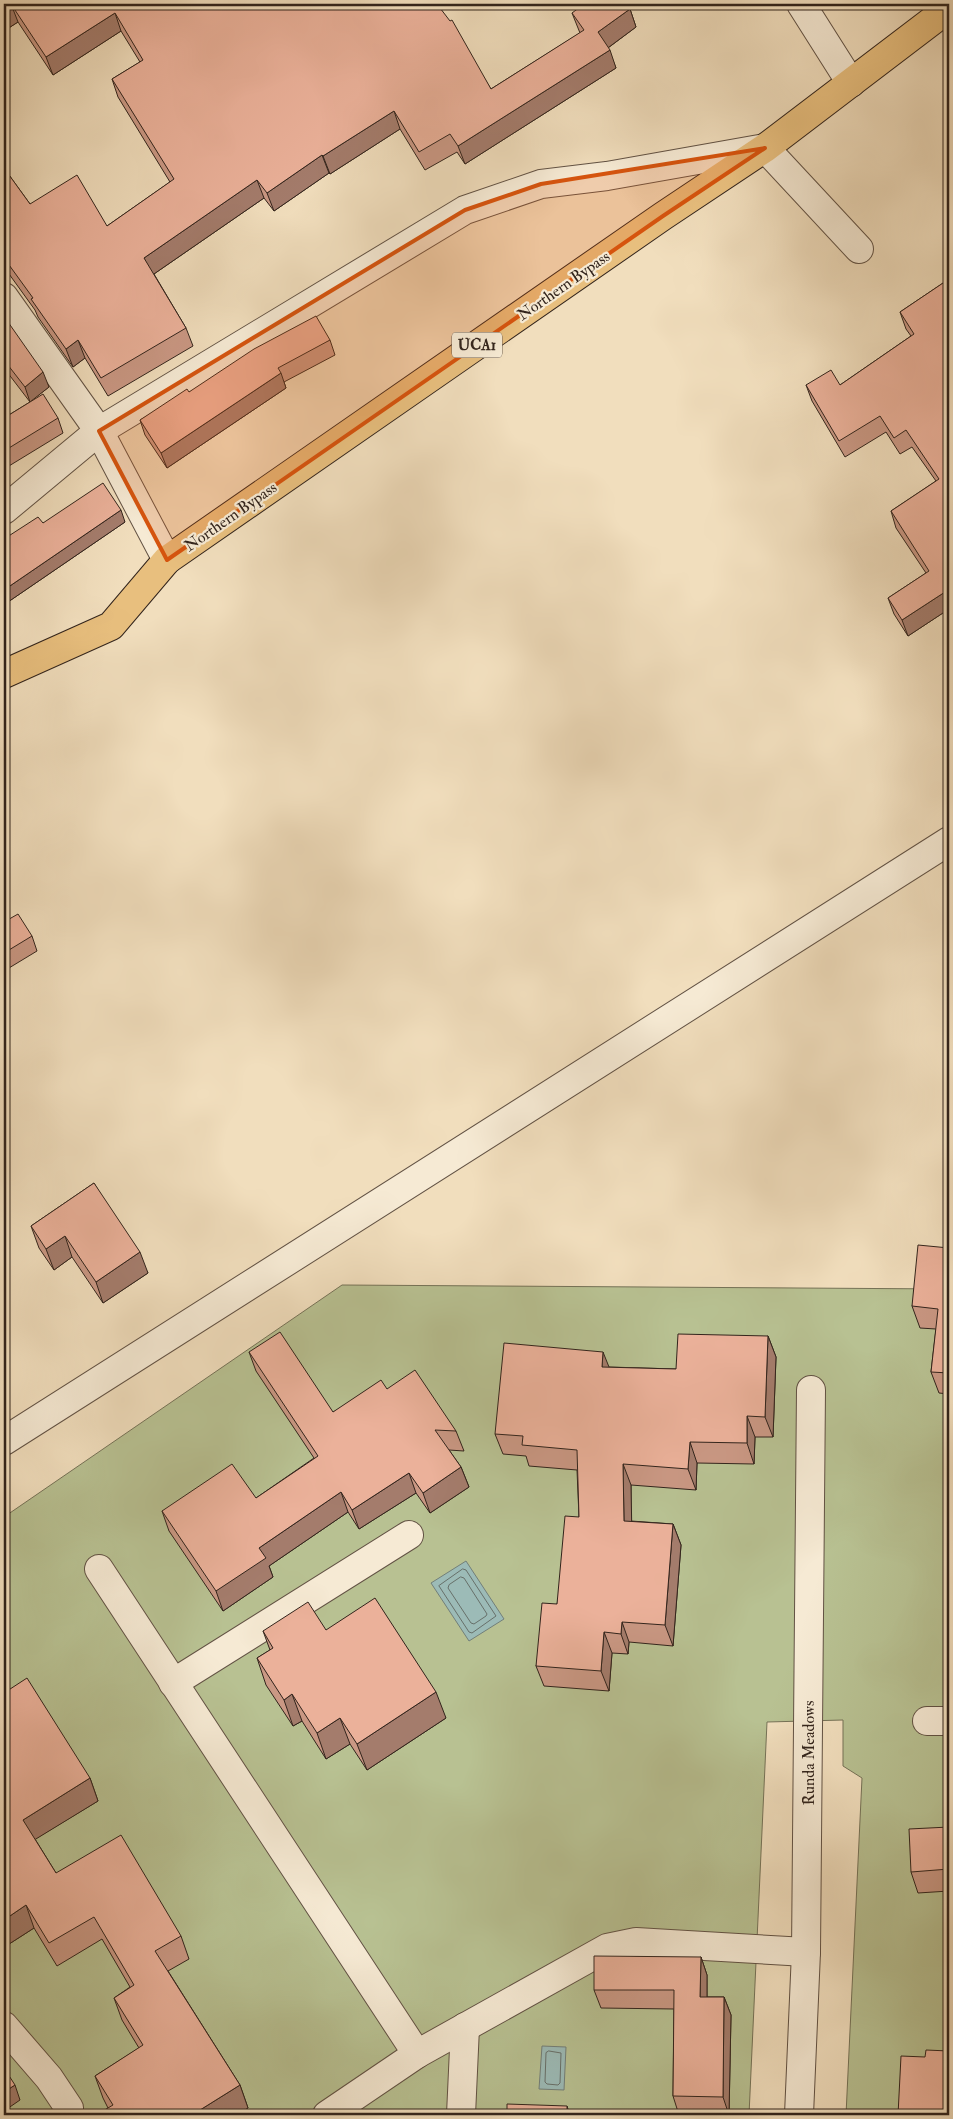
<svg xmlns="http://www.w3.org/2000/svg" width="953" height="2119" viewBox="0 0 953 2119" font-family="'IM FELL Double Pica',serif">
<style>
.green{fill:#b8c192;stroke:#757257}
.water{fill:#9cbbb7;stroke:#727f79}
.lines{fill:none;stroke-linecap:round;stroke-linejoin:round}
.shore{stroke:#67706a;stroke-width:1}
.minor-casing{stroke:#625244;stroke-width:30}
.major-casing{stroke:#32241c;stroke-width:30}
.minor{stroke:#f6ead4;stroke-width:28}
.major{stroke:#e8bf7e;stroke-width:28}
.wall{fill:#ca9884;stroke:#32241c}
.shaded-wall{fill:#a47c6c;stroke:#32241c}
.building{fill:#ebb19a;stroke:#32241c}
.marked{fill:#d6540e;fill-opacity:0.2;stroke:#d6540e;stroke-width:4;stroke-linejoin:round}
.labels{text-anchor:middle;stroke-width:4.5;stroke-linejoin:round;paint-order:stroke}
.shield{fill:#f6ead4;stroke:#6d5f53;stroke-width:1}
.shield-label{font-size:15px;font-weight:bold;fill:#32241c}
.street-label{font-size:16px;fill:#32241c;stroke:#f6ead4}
</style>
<rect width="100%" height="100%" fill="#f1debd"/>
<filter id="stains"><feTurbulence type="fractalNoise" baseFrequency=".004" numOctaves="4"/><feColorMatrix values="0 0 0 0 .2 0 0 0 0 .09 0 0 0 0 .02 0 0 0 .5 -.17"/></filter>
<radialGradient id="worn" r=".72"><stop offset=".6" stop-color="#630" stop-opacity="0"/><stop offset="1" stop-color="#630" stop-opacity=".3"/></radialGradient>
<path class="green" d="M 342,1285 L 949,1289 L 949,1734 L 946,1748 L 949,1749 L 949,2115 L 846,2115 L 862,1778 L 843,1766 L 843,1720 L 767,1722 L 749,2115 L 4,2115 L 4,1517 Z"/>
<g class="water">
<path d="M 466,1561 L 504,1619 L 469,1641 L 431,1583 Z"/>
<path d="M 542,2046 L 566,2047 L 564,2090 L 539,2089 Z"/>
</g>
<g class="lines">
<g class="shore">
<path d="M 463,1569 L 466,1570 L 496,1616 L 472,1633 L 469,1632 L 439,1586 Z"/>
<path d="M 461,1577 L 464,1578 L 487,1614 L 486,1616 L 474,1624 L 471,1623 L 448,1588 L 449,1585 Z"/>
<path d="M 549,2051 L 561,2053 L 560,2083 L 558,2085 L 547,2084 L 545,2082 L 546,2053 Z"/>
</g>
<defs>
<g id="minor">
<path d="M 801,4 L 851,83"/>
<path d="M 4,297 L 99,431 L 167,560"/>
<path d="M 4,510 L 99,431 L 465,210 L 541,184 L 607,176 L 765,148 L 859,249"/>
<path d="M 4,1441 L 949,841"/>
<path d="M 99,1569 L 417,2054"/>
<path d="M 173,1683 L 409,1535"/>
<path d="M 927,1721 L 949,1721"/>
<path d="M 4,2026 L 49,2078 L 69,2108"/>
<path d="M 327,2115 L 417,2054 L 607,1948 L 636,1942 L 806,1952"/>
<path d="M 461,2115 L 465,2027"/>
<path d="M 799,2115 L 806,1952 L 811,1390"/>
</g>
<path id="major" d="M 4,674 L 111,626 L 167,560 L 663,216 L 765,148 L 949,8"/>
</defs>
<use href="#minor" class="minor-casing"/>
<use href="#major" class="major-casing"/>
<use href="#minor" class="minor"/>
<use href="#major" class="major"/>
</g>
<g class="wall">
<path d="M 4,4 L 437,4 L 491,89 L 580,33 L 572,13 L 630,9 L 636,27 L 608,48 L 616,68 L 465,164 L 457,152 L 425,170 L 400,129 L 330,174 L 329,173 L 274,211 L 264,198 L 154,274 L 186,328 L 193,346 L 108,396 L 85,358 L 73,367 L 38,317 L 35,310 L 4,267 L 4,168 L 30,204 L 107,226 L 170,182 L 118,97 L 112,79 L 140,62 L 121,31 L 53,75 L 18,22 L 4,31 Z"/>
<path d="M 949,279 L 949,609 L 908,636 L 894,614 L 888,598 L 926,573 L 896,528 L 891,511 L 936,481 L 912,447 L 900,454 L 886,432 L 845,457 L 812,401 L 806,385 L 840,385 L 911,336 L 906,329 L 900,312 Z"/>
<path d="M 4,325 L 49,387 L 32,400 L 58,418 L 63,433 L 4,469 L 4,418 L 30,402 L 4,368 Z"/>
<path d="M 330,340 L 335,355 L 284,382 L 286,388 L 167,468 L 145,435 L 140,420 L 189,392 Z"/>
<path d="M 125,522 L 8,602 L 4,596 L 4,539 L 43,523 Z"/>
<path d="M 4,922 L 32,936 L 37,951 L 4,971 Z"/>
<path d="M 94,1183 L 148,1273 L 103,1303 L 72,1257 L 54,1270 L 39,1248 L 31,1226 Z"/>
<path d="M 949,1248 L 949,1394 L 939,1393 L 931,1372 L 936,1329 L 920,1328 L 912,1306 Z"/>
<path d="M 768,1336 L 776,1357 L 773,1437 L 755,1437 L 754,1464 L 697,1463 L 696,1490 L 631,1485 L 631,1521 L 673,1524 L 681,1545 L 673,1646 L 629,1642 L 628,1654 L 612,1653 L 609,1691 L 544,1686 L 536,1666 L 557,1604 L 579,1517 L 577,1470 L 529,1466 L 526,1456 L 503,1454 L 495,1434 L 609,1367 L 676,1369 Z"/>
<path d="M 249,1352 L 333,1412 L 387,1389 L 456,1431 L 464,1451 L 449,1450 L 461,1467 L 469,1487 L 430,1513 L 416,1493 L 359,1529 L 348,1512 L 269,1566 L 273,1577 L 223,1611 L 169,1531 L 162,1511 L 256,1498 L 314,1458 L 256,1371 Z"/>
<path d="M 326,1630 L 446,1718 L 367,1770 L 350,1744 L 326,1759 L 302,1721 L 293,1726 L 266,1685 L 257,1658 L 270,1650 L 263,1631 Z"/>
<path d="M 4,1693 L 90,1778 L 98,1801 L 35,1839 L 56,1873 L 181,1936 L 189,1959 L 168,1971 L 240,2085 L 248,2108 L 108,2108 L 103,2098 L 95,2076 L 139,2048 L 122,2020 L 114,1998 L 130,1987 L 102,1939 L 57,1966 L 34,1928 L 6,1946 L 4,1942 Z"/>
<path d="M 949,1827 L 949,1891 L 918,1893 L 911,1872 Z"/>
<path d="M 949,1898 L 949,1981 L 944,1966 Z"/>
<path d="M 701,1957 L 707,1975 L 707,1997 L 724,1997 L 731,2015 L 729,2115 L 679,2115 L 673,2096 L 674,2009 L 601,2008 L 594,1990 Z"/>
</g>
<g class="shaded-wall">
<path d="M 11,4 L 18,22 L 4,31 L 4,9 Z"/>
<path d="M 630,9 L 636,27 L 605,50 L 598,32 Z"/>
<path d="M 115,13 L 121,31 L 53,75 L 46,57 Z"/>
<path d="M 610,50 L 616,68 L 465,164 L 458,146 Z"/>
<path d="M 394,111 L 400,129 L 330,174 L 323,156 Z"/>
<path d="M 322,155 L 329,173 L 274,211 L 267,193 Z"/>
<path d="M 257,180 L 264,198 L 151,276 L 144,258 Z"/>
<path d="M 78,340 L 85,358 L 73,367 L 66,349 Z"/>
<path d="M 43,372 L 49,387 L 30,402 L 25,387 Z"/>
<path d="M 281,373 L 286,388 L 167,468 L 161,453 Z"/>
<path d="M 121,510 L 125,522 L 8,602 L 4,590 Z"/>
<path d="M 945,592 L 949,605 L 949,609 L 908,636 L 902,620 Z"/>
<path d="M 65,1236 L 72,1257 L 54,1270 L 46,1249 Z"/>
<path d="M 140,1252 L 148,1273 L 103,1303 L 96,1282 Z"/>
<path d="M 768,1336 L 776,1357 L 773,1437 L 765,1417 Z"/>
<path d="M 603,1352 L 611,1372 L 602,1367 Z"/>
<path d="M 747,1416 L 755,1437 L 754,1464 L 747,1443 Z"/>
<path d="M 690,1442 L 697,1463 L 696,1490 L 688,1469 Z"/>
<path d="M 623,1464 L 631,1485 L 632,1541 L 624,1521 Z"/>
<path d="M 461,1467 L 469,1487 L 430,1513 L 423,1493 Z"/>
<path d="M 409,1473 L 416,1493 L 359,1529 L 352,1510 Z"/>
<path d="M 341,1492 L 348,1512 L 269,1566 L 273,1577 L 223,1611 L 216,1591 L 259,1548 Z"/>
<path d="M 673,1524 L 681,1545 L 673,1646 L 665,1625 Z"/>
<path d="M 622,1622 L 629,1642 L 628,1654 L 621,1634 Z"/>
<path d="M 604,1632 L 612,1653 L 609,1691 L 601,1671 Z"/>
<path d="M 436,1692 L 446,1718 L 367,1770 L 357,1744 Z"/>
<path d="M 292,1694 L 302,1721 L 293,1726 L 284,1700 Z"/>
<path d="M 340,1718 L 350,1744 L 326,1759 L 317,1733 Z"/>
<path d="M 90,1778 L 98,1801 L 31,1842 L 23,1820 Z"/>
<path d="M 26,1905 L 34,1928 L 6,1946 L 4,1939 L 4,1920 Z"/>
<path d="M 701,1957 L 707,1975 L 707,2015 L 700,1997 Z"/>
<path d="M 724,1997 L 731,2015 L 729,2115 L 723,2097 Z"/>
<path d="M 15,2085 L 20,2100 L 4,2111 L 4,2092 Z"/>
<path d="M 240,2085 L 248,2108 L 236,2115 L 192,2115 Z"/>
<path d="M 567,2106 L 570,2115 L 567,2115 Z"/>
</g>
<g class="building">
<path d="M 4,4 L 437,4 L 450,21 L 452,20 L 491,89 L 584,30 L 572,13 L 584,4 L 626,4 L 630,9 L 598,32 L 610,50 L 458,146 L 450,134 L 419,152 L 394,111 L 323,156 L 322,155 L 267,193 L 257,180 L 144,258 L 186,328 L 101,378 L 78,340 L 66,349 L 31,299 L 33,298 L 4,258 L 4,168 L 30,204 L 77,175 L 107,226 L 174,179 L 112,79 L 143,60 L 115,13 L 46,57 L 11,4 L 4,9 Z"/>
<path d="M 949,279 L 949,599 L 945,592 L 902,620 L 888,598 L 929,571 L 891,511 L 939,479 L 906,430 L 894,438 L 880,416 L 839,441 L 806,385 L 831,370 L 840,385 L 914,334 L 900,312 Z"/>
<path d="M 316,316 L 330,340 L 278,368 L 281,373 L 161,453 L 140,420 L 187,389 L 189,392 L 254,349 Z"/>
<path d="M 8,322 L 43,372 L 25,387 L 4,360 L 4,325 Z"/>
<path d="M 43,394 L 58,418 L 4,451 L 4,418 Z"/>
<path d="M 103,483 L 121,510 L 4,590 L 4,539 L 38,517 L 43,523 Z"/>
<path d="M 18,914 L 32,936 L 4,953 L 4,922 Z"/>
<path d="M 94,1183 L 140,1252 L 96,1282 L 65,1236 L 46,1249 L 31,1226 Z"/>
<path d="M 918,1245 L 949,1248 L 949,1373 L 931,1372 L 938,1309 L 912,1306 Z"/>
<path d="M 280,1332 L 333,1412 L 381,1380 L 387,1389 L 415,1370 L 456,1431 L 435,1430 L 461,1467 L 423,1493 L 409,1473 L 352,1510 L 341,1492 L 259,1548 L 266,1558 L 216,1591 L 162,1511 L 232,1464 L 256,1498 L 318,1456 L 249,1352 Z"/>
<path d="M 678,1334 L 768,1336 L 765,1417 L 747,1416 L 747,1443 L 690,1442 L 688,1469 L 623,1464 L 624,1521 L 673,1524 L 665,1625 L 622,1622 L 621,1634 L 604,1632 L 601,1671 L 536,1666 L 542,1603 L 557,1604 L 565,1516 L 579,1517 L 577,1450 L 522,1445 L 523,1436 L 495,1434 L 504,1343 L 603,1352 L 602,1367 L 676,1369 Z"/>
<path d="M 375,1598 L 436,1692 L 357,1744 L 340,1718 L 317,1733 L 292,1694 L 284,1700 L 257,1658 L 273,1648 L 263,1631 L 308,1602 L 326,1630 Z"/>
<path d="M 27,1678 L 90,1778 L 23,1820 L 56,1873 L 121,1835 L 181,1936 L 155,1951 L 240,2085 L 192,2115 L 96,2115 L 113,2105 L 95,2076 L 143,2045 L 114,1998 L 134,1985 L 94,1917 L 49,1943 L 26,1905 L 4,1920 L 4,1693 Z"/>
<path d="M 949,1827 L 949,1869 L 911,1872 L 909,1829 Z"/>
<path d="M 949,1898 L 949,1966 L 944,1966 Z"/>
<path d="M 594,1956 L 701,1957 L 700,1997 L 724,1997 L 723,2097 L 673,2096 L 674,1990 L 594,1990 Z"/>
<path d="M 926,2050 L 949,2051 L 949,2115 L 898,2115 L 901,2056 L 925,2057 Z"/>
<path d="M 4,2068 L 15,2085 L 4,2092 Z"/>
<path d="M 507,2104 L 567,2106 L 567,2115 L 507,2115 Z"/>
</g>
<path class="marked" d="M 765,148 L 663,216 L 167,560 L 99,431 L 465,210 L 541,184 Z"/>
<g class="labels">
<rect class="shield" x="452" y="332.5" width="50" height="25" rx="4"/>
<g class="shield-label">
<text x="477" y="350">UCA1</text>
</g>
<g class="street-label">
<text transform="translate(563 285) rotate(-35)" y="6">Northern Bypass</text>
<text transform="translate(230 516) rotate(-35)" y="6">Northern Bypass</text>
<text transform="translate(808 1753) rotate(-90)" y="6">Runda Meadows</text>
</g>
</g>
<rect width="953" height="2119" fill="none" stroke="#f1debd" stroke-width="20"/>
<rect x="5" y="5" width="943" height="2109" fill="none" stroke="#32241c" stroke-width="2.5"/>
<rect x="10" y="10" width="933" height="2099" fill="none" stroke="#32241c"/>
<rect width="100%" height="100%" filter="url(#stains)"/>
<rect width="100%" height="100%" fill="url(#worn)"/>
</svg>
